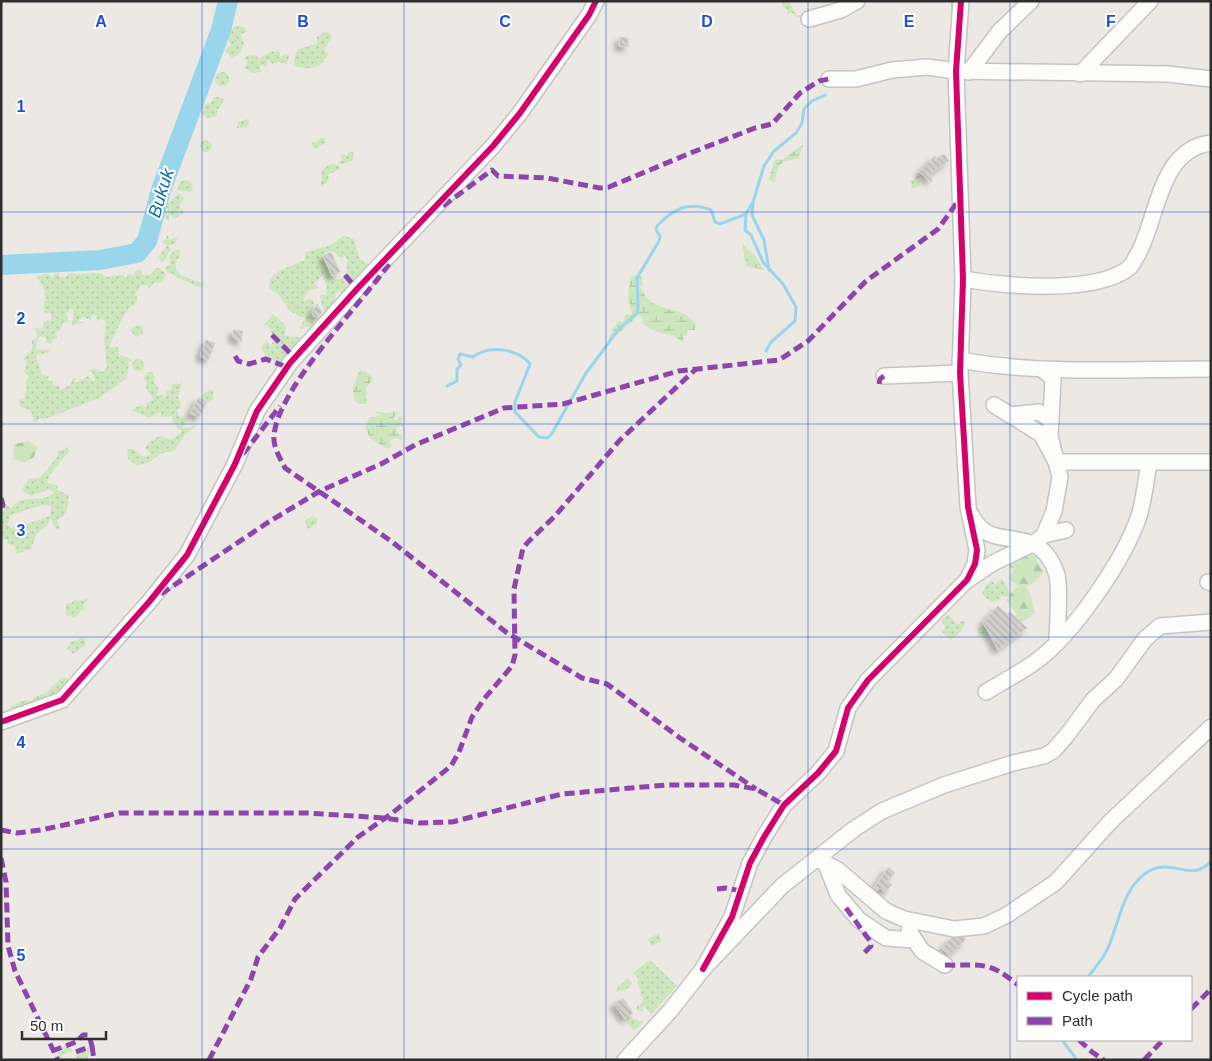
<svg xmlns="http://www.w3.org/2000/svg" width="1212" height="1061" viewBox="0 0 1212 1061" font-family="Helvetica,sans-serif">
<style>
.grass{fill:url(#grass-dots);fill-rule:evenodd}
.forest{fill:url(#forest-firs)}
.wetland{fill:url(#wetland-marsh)}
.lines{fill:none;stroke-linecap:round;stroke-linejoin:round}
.stream{stroke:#99d6ec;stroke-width:3}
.river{stroke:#99d6ec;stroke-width:20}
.building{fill:url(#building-back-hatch);stroke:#d7d4d0;filter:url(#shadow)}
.minor-casing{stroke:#c5c4c5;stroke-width:18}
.minor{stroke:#fcfcfb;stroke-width:15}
.quiet{stroke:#8e44ad;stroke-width:5;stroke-dasharray:10 5;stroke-linecap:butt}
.cycleway-casing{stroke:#fff;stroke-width:9}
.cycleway{stroke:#d6006c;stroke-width:6}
.grid{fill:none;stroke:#1d4ed8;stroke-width:1;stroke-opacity:0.55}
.labels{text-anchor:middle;stroke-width:4;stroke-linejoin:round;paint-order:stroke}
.water-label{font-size:18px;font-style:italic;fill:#0d6fa3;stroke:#fff}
.grid-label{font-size:16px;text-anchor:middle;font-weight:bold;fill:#1d4ed8;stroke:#fff;stroke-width:4;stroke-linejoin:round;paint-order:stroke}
</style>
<defs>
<pattern id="grass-dots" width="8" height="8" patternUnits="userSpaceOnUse" patternTransform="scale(1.25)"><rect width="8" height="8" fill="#cee6be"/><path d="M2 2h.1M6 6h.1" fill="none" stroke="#b1c6a4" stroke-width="1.8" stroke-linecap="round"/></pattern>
<pattern id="forest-firs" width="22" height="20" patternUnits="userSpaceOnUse" patternTransform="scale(1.25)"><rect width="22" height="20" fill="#cee6be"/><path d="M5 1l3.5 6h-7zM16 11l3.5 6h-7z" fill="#b1c6a4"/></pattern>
<pattern id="wetland-marsh" width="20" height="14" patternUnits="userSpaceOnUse" patternTransform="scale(1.25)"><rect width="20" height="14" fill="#cee6be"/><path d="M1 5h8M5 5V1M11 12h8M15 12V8" fill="none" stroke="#b1c6a4"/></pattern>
<pattern id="building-back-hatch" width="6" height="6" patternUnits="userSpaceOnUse" patternTransform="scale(1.25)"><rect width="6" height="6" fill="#d1cecb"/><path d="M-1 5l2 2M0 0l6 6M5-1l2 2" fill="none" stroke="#b4b1af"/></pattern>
<filter id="shadow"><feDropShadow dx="-4.5" dy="4.5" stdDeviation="2.5" flood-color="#0004"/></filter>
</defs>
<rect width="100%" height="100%" fill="#ece8e4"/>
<g class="grass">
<path d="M 782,1 L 788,1 L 797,15 L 801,15 L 799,18 L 791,12 L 787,16 L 788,11 L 783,7 Z"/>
<path d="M 237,26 L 244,27 L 247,32 L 241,34 L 244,45 L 241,52 L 232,58 L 223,49 L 227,49 L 231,44 L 224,34 L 228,30 Z"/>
<path d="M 324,32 L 329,33 L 332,38 L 324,49 L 328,54 C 323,68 306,72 294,65 C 295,56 294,49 305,47 C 310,47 312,44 317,44 L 317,37 Z"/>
<path d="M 271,51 L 280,52 L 280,59 L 284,54 L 287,54 L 289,56 L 287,64 L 279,62 L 272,64 L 268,59 L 267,66 L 265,68 L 262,65 L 260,66 L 261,72 L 254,73 L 243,68 L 247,65 L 247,61 L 244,59 L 246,56 L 257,55 L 258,59 Z"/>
<circle cx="222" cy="79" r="7"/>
<path d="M 214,97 L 225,98 L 217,112 L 217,116 L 208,118 L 202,114 L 204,109 L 201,109 L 204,105 L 211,103 Z"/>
<path d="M 248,119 L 249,123 L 247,127 L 237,128 L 238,122 Z"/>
<path d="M 319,138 L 325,138 L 325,143 L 315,149 L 311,144 L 314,142 L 316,143 Z"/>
<circle cx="206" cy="146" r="6"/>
<path d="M 349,151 L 354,153 L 352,161 L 341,164 L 339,163 L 342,158 L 341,154 L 347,156 Z"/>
<path d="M 333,164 L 339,166 L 340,169 L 328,175 L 329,181 L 321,187 L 322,170 L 328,165 Z"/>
<path d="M 919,172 L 923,175 L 918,178 L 920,186 L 911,189 L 912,183 L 909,181 L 914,180 Z"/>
<path d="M 184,180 L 189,181 L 193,186 L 191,192 L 177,190 L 180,182 Z"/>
<path d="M 179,193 L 184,199 L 179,205 L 184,212 L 175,219 L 169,214 L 169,220 L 164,217 L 168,209 L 166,205 Z"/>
<path d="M 166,235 L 168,235 L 169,240 L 176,237 L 177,239 L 175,244 L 168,246 L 172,250 L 167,252 L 168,255 L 163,262 L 160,261 L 159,256 L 167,246 L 163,242 L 167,237 Z"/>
<path d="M 343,236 L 354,239 L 360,259 L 368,264 L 368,268 L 354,282 C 348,277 345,269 348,261 L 345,256 L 341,258 L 343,261 L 333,251 L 326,252 L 323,256 L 335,280 L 345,277 L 351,286 L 342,295 L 339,291 L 337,292 L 336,298 L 339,301 L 319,324 L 324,311 L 320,296 L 323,294 L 326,296 C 327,289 328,281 322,276 L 314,284 L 318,288 L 308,291 L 303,301 L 312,299 L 314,303 L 313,314 L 319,317 L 313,322 L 312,328 L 305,326 L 303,329 L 300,328 L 305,318 C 288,313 289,309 279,295 C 277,292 273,291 269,289 L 270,278 L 279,271 L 304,260 L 306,252 L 331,245 Z"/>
<path d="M 179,249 L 180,255 L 176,263 L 176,270 L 182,276 L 204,284 L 202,288 C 187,282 178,278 165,270 L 165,267 L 170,265 L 170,255 L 175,250 Z"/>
<path d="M 155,268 L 160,268 L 166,274 L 162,282 L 154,283 L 149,289 L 147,285 L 141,285 L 135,296 L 137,296 L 137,302 C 135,305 131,305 129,308 C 125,313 111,342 109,347 L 118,347 L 119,357 L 121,355 L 132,360 L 129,363 L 125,361 L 129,364 L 126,379 L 99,398 L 48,418 L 40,418 L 35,423 L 31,411 L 20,406 L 19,400 L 24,399 L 27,385 L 25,382 L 29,377 L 24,371 L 27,361 L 23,359 L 32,350 L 32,340 L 38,338 L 34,328 L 42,329 L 44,321 L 49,321 L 52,318 L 50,313 L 44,314 L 45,291 L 37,277 L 46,273 L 53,278 L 55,273 L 59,274 L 59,277 L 65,278 L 69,273 L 80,274 L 100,273 L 106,277 L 122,275 L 127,278 L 128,273 L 133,275 L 136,270 L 141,270 L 142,275 L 152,274 ZM 71,308 L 74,311 L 72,326 L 85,322 L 77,322 L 83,317 L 91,320 L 91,315 L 94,314 L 97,316 L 96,321 L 103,319 L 106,323 L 104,340 L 107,367 L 103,372 L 95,368 L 88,371 L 92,372 L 95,379 L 93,382 L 88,376 L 75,383 L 74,381 L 77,379 L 73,378 L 70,385 L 61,390 L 59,386 L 52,385 L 53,381 L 47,380 L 49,376 L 42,375 C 40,368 38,362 36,355 L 47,353 L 50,349 L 38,350 L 36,348 L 38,338 L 41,336 L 46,338 L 45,342 L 51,344 L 52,340 L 57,338 L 56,333 L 61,329 L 63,322 L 69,323 L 66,314 Z"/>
<path d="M 273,314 L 286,326 L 285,336 L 303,338 L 281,364 L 265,355 L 261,348 L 266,341 L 271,345 L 274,340 L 270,328 L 266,325 L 263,326 Z"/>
<path d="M 135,326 L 142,326 L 143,334 L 136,337 L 130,330 Z"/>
<circle cx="138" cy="365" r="6"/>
<path d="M 148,372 L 152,372 L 155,379 L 154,382 L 159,389 L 156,396 L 163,394 L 165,399 L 166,391 L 171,390 L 172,384 L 180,384 L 182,381 L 178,397 L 182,406 L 177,410 C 178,420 182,415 188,419 L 183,428 L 190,428 L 194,424 L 195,427 L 186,434 L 174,451 L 162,453 L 148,463 L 137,466 L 128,459 L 127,449 L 133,449 L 139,453 L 139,455 L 146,457 L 151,454 L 145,448 L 149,442 L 160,436 L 171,440 L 182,432 L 174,424 L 172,416 L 162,417 L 160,412 L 150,418 L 131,410 L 141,405 L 147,408 L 146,404 L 153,399 L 145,387 L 147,383 L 143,378 Z"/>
<path d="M 211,389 L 213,391 L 213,399 L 204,407 L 205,399 L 202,397 L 203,394 Z"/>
<path d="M 66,447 L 70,450 L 49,476 L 47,483 L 58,485 L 57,490 L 69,495 L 66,514 L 57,520 L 60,528 L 56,529 L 51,518 L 47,526 L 37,533 L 31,549 L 17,554 L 14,546 L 7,543 L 8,540 L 1,539 C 1,527 0,516 6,505 L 12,508 C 22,491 42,506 55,492 L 49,490 L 30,496 L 21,490 L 29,479 L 40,478 L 58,456 L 58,450 L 63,450 ZM 43,505 L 51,506 L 50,516 L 27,524 L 24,520 L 23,526 L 17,525 L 11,528 L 9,525 L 5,525 L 9,522 L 10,515 Z"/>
<path d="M 312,516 L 317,518 L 317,524 L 308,529 L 304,521 Z"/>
<path d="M 1002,578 L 1010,594 L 1007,597 L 1001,596 L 999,600 L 991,602 L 982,594 L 986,585 L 991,581 L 996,584 Z"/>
<path d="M 84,598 L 88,598 L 86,603 L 83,604 L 85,611 L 82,610 L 75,618 L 66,615 L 66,603 L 70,604 L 75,600 L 83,601 Z"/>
<path d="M 947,615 L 950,616 L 957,624 L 960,624 L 960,621 L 962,622 L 963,620 L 965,623 L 961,631 L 951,640 L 942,632 L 945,628 L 942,620 Z"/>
<circle cx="983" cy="632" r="5.5"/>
<path d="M 80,637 L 85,639 L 86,644 L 74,654 L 67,649 L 71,642 L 78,640 Z"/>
<path d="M 62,677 L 68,679 L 57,694 L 16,710 L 9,707 L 24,700 L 33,702 L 32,698 L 46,693 Z"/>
<path d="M 659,933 L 661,941 L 652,947 L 648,939 Z"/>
<path d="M 650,960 L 677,986 L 651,1014 L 644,1006 L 642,1007 L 643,1011 L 637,1011 L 637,1006 L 644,1002 L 637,982 L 639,979 L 633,973 Z"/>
<path d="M 628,978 L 632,983 C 630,989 621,991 616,992 L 618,987 Z"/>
<path d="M 630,1015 L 634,1019 L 643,1022 L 633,1031 L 625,1019 Z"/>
<path d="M 73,1043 L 70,1046 L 72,1051 L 62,1055 L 62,1060 L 55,1050 Z"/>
<path d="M 92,1046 L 87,1060 L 78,1060 L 76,1057 L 77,1052 Z"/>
</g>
<g class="forest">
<path d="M 29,441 L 37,447 L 34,457 L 24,463 L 13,459 L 14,444 Z"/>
<path d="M 1029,553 L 1037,557 L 1037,562 L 1044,571 L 1035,582 L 1026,587 L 1031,596 L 1035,613 L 1021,623 L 1015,617 L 1017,614 L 1006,600 L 1015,588 L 1019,587 L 1008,578 L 1015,569 L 1011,568 L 1009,564 Z"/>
</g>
<g class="wetland">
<path d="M 803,144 L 799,158 L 783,162 L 778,167 L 775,182 L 769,180 L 774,161 L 777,159 L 782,160 Z"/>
<path d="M 742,243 L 756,257 L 764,270 L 746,266 Z"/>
<path d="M 635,275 L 641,276 L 643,284 L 640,286 C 653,319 683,301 696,325 L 695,330 L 688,330 L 687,335 L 683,336 L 684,343 C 680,341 677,337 674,336 C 663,334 650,331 642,323 L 643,318 L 639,315 L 607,344 L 613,328 L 619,321 L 623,322 L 625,315 L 632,314 L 628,298 L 630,277 Z"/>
<path d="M 360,370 L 370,374 L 373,379 L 366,388 L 367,404 L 358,404 C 349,395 354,382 360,370 Z"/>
<path d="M 376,411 L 386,413 L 396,411 L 399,414 L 393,418 L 396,421 L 400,416 L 403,418 L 401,421 L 404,426 L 397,427 L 397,433 L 402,436 L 402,440 L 395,438 L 390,441 L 391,447 L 387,449 L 370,438 L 365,427 L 369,418 L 382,415 L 375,413 Z"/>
</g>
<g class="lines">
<g class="stream">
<path d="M 952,1 L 953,9"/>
<path d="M 753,203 L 752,215 L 764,240 L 769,270"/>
<path d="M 766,351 L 771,342 L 795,321 L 796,307 L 783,284 L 763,262 L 751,235 L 745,230 L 746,214 L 753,202 L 764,166 L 774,151 L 796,133 L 802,123 L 804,109 L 812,101 L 825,95"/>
<path d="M 447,386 L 457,381 L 457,369 L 461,365 L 458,359 L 460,354 L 473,357 C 489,345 517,348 530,364 L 515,402 L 515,412 L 539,437 L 547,438 L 551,435 L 586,373 L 619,329 L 637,313 L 638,307 L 637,278 L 659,241 L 660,236 L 656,230 L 657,226 C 673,209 688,201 711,210 L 715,222 L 720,224 L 746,214"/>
<path d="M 1088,977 C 1094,969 1101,961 1106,952 C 1119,928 1121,885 1151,870 C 1174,859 1192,883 1211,861"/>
<path d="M 1062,1040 L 1077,1060"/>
</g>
<path class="river" d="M 1,265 L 100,260 L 137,253 L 147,241 L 162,187 L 221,30 L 228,1"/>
</g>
<g class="building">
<path d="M 620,37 L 628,38 L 628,47 L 619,46 Z"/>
<path d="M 944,154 L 949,161 L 931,173 L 932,182 L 919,172 L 935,156 L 936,159 Z"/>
<path d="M 331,252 L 340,272 L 332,276 L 323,256 Z"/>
<path d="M 317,304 L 322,312 L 318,317 L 313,316 L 312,312 Z"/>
<path d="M 233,330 L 243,331 L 241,342 L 233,337 Z"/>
<path d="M 206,340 L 215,343 L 208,360 L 200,356 Z"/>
<path d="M 198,398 L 204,399 L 206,404 L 199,417 L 190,413 Z"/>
<path d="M 998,606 L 1007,614 L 1010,612 L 1027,628 L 998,650 L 983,622 Z"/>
<path d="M 888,867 L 895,873 L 887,881 L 892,885 L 885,892 L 880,888 L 877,891 L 874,888 Z"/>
<path d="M 964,937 L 966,939 L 949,956 L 942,948 L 951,938 Z"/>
<path d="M 623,998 L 633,1013 L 625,1019 L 614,1004 Z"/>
</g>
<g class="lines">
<defs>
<g id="minor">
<path d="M 809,19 L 841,10 L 857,1"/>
<path d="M 969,72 L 999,32 L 1031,1"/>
<path d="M 1080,74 L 1150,1"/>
<path d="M 829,79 L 856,79 L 892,70 L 927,67 L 956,71 L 1168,74 L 1211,79"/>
<path d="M 963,279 C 1004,286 1097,295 1130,267 C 1133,264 1135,258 1138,254 C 1158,218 1159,149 1211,143"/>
<path d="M 960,360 C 1042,375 1127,369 1211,369"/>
<path d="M 1042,369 L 1053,379 L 1050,436 L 1060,477 L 1054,511 L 1044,535"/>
<path d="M 884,376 L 960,373"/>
<path d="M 994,405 L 1041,434 L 1056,462 L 1211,462"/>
<path d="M 1010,415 L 1039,412 L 1051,420"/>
<path d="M 972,516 C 991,556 1037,519 1056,572 C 1061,585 1057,626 1057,642"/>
<path d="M 969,579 L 993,563 L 1034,543 L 1044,535 L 1066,530"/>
<path d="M 1208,582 L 1211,583"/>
<path d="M 986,692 C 1002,682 1020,673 1035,662 C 1073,635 1124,560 1139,516 C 1144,499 1146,481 1149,463"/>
<path d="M 1,722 L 62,700 L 149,602 L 187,555 L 235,464 L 257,411 L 290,363 L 357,289 L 493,146 L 520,113 L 589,15 L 596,1"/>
<path d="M 817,859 L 838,870 L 886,911 L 904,919 L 954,929 L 984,926 L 1007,915 L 1056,882 L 1110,822 L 1211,727"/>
<path d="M 826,864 L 838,895 L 859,920 L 886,938 L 914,940"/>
<path d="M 909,931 L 922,951 L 945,965"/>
<path d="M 703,969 L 732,917 L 750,863 L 764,837 L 784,805 L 818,773 L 836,751 L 848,708 L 868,680 L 967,580 L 975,564 L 977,550 L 968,507 L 960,373 L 963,279 L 956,71 L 961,1"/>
<path d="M 625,1060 L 670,1011 L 703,969 L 782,886 L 854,829 L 882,811 L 944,785 L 1013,763 L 1044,756 L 1053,751 L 1067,735 L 1093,700 L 1116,679 L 1145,639 L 1160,626 L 1211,622"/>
</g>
</defs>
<use href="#minor" class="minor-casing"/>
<use href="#minor" class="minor"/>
<g class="quiet">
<path d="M 443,206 L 492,170 L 498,176 L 547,178 L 600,188 L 609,187 L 693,152 L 755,128 L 772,124 L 800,93 L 819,81 L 829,79"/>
<path d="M 389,264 C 360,305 277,389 274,436 C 273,447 280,458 285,468 L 391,541 L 506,632 L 582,678 L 607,684 L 680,738 L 756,789"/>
<path d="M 345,275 L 357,289"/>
<path d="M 272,335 L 295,358"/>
<path d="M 235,356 L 238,361 L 249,364 L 266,359 L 284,366 L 290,363"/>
<path d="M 879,384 L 880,379 L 884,376"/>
<path d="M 243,454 L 280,406"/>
<path d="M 1,498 L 3,505 L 1,511"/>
<path d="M 161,594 L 267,523 L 320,491 L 381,464 L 415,445 L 504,408 L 563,404 L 679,371 L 779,360 L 808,341 L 866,281 L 938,229 L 959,200"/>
<path d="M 1,830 L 17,833 L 41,830 L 119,813 L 307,813 L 384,818 L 419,823 L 452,822 L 562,794 L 666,785 L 734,785 L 756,789 L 784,805"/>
<path d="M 1,858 L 6,882 L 8,946 L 15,971 L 58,1060"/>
<path d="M 717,889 L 726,888 L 741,891"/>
<path d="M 846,908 L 870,941 L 871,946 L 864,953"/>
<path d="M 945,965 C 982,966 988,960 1018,985"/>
<path d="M 1191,1009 L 1211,989"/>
<path d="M 1079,1040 L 1092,1052 L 1104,1060"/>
<path d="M 92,1046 L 94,1060"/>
<path d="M 52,1051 L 76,1042 L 83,1035 L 89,1035 L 92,1046 L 73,1053"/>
<path d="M 209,1060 L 251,979 L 258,957 L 280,928 L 295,899 L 358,837 L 391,814 L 451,766 L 459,752 L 472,717 L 484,699 L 512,666 L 515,655 L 514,589 L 523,548 L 528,542 L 555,516 L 620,440 L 696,369"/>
<path d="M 1144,1060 L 1163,1040"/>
</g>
<defs>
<g id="cycleway">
<path d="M 1,722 L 62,700 L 149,602 L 187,555 L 235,464 L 257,411 L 290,363 L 357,289 L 493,146 L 520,113 L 589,15 L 596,1"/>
<path d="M 703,969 L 732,917 L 750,863 L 764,837 L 784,805 L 818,773 L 836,751 L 848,708 L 868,680 L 967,580 L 975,564 L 977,550 L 968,507 L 960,373 L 963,279 L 956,71 L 961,1"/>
</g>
</defs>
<use href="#cycleway" class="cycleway-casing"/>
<use href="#cycleway" class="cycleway"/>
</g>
<path class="grid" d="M 202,1 L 202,1060M 404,1 L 404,1060M 606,1 L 606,1060M 808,1 L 808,1060M 1010,1 L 1010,1060M 1,212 L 1211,212M 1,424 L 1211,424M 1,637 L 1211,637M 1,849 L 1211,849"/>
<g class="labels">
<g class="water-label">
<text transform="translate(161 193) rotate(-73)" y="6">Bukuk</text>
</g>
</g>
<g class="grid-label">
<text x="101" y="27">A</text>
<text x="303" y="27">B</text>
<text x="505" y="27">C</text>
<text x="707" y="27">D</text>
<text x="909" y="27">E</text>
<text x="1111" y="27">F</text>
<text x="21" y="112">1</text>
<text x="21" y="324">2</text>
<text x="21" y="536">3</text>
<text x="21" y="748">4</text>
<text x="21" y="961">5</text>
</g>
<rect width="1212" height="1061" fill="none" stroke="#2e2e2e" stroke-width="5"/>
<rect x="1017" y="976" width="175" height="65" fill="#ffffff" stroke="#ababab"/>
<rect x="1027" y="992" width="25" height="8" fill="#d6006c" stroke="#ababab"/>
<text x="1062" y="1001" font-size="15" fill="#2e2e2e">Cycle path</text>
<rect x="1027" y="1017" width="25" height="8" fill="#8e44ad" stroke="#ababab"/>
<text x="1062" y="1026" font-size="15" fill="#2e2e2e">Path</text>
<path d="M22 1031v8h84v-8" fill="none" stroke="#2e2e2e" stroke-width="2.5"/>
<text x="30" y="1031" font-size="15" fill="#2e2e2e" stroke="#ffffff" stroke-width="4" paint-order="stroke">50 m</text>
</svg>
